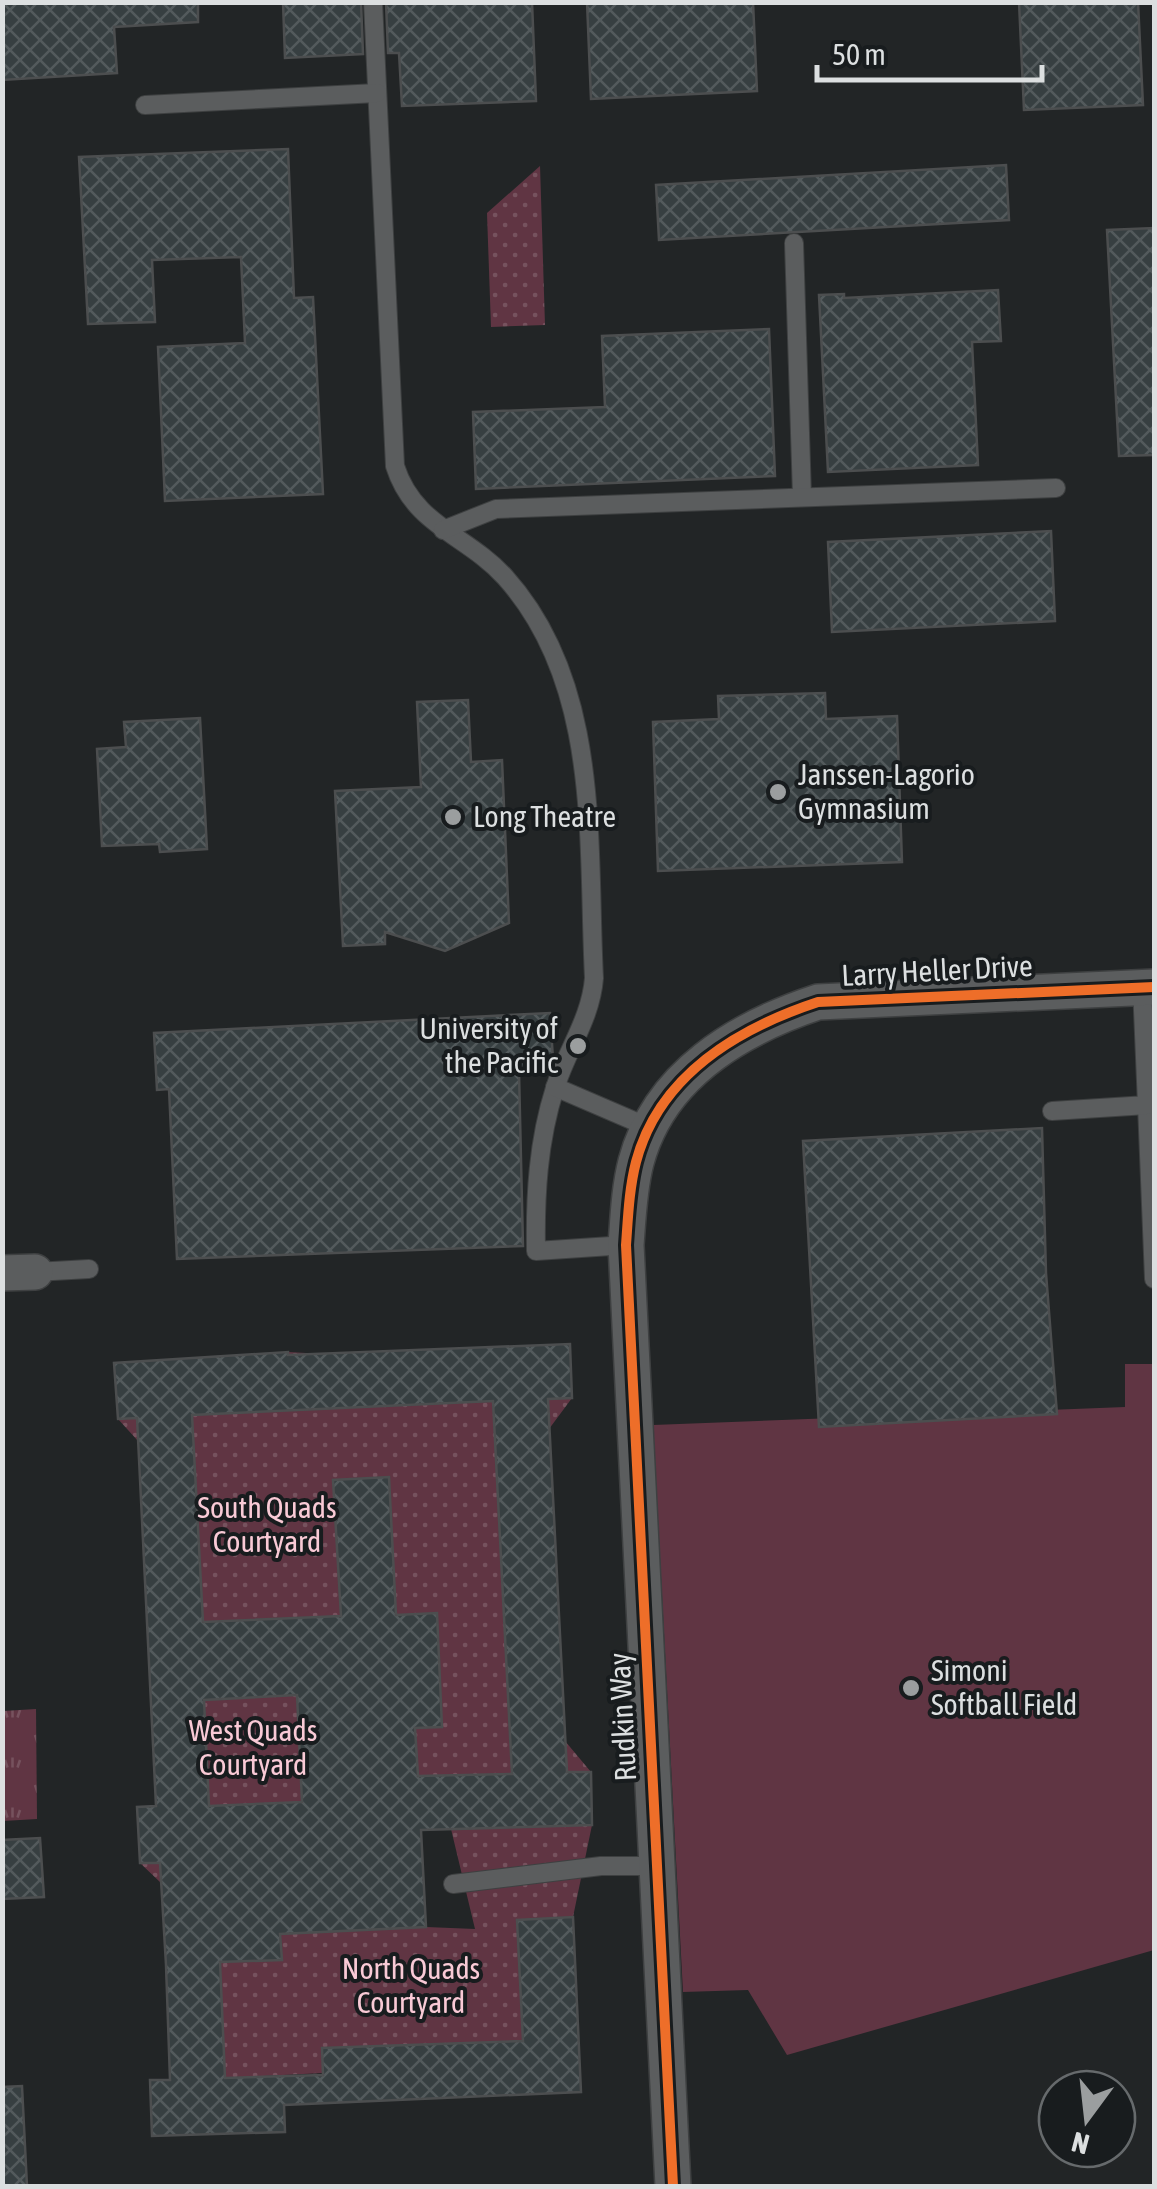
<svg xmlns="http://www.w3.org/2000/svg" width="1157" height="2189" viewBox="0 0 1157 2189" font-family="'Asap Condensed',sans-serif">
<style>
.grass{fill:url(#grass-tufts)}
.park{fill:#603543}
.garden{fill:url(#garden-dots)}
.building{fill:url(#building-cross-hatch);stroke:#4c4e4f;stroke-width:2.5;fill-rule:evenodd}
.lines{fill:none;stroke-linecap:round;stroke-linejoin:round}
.service-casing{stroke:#3e4041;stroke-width:20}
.minor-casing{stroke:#3e4041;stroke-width:38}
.service{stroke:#5b5d5e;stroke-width:18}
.minor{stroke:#5b5d5e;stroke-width:35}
.cycleway-casing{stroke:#181c1e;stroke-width:16}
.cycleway{stroke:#ee6e29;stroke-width:10}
.poi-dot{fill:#9b9e9f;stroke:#181c1e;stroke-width:4}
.labels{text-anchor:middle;stroke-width:8;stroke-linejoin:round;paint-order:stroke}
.poi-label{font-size:30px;fill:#dcdfe0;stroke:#181c1e;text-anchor:start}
.street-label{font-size:30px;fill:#dcdfe0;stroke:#181c1e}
.park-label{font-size:30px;fill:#f9cad6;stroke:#181c1e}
</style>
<defs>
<pattern id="grass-tufts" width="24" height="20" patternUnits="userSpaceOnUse" patternTransform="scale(2.5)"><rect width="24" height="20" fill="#603543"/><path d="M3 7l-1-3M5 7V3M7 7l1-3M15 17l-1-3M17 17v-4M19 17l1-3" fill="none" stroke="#76525e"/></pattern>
<pattern id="garden-dots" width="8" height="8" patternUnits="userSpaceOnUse" patternTransform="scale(2.5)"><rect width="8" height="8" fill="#603543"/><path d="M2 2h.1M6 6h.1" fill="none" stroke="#76525e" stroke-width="1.8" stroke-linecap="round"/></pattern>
<pattern id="building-cross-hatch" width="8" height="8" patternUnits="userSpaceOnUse" patternTransform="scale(2.5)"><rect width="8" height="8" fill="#373f41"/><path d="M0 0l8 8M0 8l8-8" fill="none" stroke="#535a5c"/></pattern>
</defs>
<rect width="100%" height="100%" fill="#222526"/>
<path class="grass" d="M 36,1709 L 37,1819 L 3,1821 L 3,1711 Z"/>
<path class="park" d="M 1125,1364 L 1154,1364 L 1154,1950 L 787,2055 L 748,1990 L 683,1992 L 653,1425 L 1125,1407 Z"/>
<g class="garden">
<path d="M 540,166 L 545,325 L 491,327 L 487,213 Z"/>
<path d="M 414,1350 L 416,1404 L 572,1398 L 549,1429 L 558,1602 L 503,1605 L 510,1743 L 565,1741 L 591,1772 L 418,1777 L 415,1728 L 442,1726 L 437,1614 L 396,1615 L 389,1477 L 334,1480 L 341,1616 L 149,1624 L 202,1594 L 193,1439 L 138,1441 L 118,1419 L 291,1409 L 288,1352 L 324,1354 Z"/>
<path d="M 297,1695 L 309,1932 L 426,1927 L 475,1929 L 451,1829 L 592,1825 L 573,1917 L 517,1920 L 525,2094 L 481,2097 L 477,2042 L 322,2048 L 323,2073 L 225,2078 L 221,1994 L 167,1996 L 165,1965 L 281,1960 L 278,1878 L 161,1883 L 140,1863 L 271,1858 L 209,1806 L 205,1722 L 153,1725 L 152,1702 Z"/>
</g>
<g class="building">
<path d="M 2,2 L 198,2 L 198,22 L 114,27 L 117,73 L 2,80 Z"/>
<path d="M 283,2 L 361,2 L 363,54 L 285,58 Z"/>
<path d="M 386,2 L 532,2 L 536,101 L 402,106 L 399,53 L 388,53 Z"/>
<path d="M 587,2 L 753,2 L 757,91 L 591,99 Z"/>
<path d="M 1019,2 L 1138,2 L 1143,105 L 1024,110 Z"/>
<path d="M 288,149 L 294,298 L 313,297 L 323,494 L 165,501 L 158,347 L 245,343 L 241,257 L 152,260 L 155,322 L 88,324 L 79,157 Z"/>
<path d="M 1006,165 L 1009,220 L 659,240 L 656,185 Z"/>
<path d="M 1154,228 L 1154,455 L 1119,456 L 1107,230 Z"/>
<path d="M 998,290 L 1001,341 L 972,342 L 978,465 L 828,472 L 819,295 L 844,294 L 844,298 Z"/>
<path d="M 769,329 L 775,476 L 476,489 L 473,412 L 605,407 L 602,336 Z"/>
<path d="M 1051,531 L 1055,621 L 832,632 L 828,542 Z"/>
<path d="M 825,693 L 826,719 L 897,716 L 902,862 L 658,871 L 653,722 L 719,719 L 718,696 Z"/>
<path d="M 468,700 L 471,762 L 502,760 L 509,923 L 445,951 L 385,932 L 385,944 L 343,946 L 335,791 L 421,787 L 417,702 Z"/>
<path d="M 200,718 L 207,849 L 160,852 L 159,844 L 102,846 L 97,749 L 126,747 L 124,722 Z"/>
<path d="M 550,1013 L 553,1059 L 548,1071 L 519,1072 L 523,1246 L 177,1259 L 169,1089 L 157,1090 L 154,1033 Z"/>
<path d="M 1042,1128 L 1046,1273 L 1057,1414 L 819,1427 L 803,1141 Z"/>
<path d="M 570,1344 L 572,1398 L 548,1399 L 567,1772 L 591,1772 L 592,1825 L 421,1830 L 426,1927 L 280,1934 L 282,1960 L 220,1962 L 225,2078 L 323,2075 L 322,2048 L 523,2041 L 517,1920 L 573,1917 L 581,2092 L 284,2105 L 285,2132 L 152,2136 L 150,2080 L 170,2080 L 166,1965 L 160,1863 L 140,1863 L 137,1807 L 156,1806 L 137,1418 L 118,1419 L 114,1363 L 288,1352 L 288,1355 ZM 493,1401 L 512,1774 L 418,1776 L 415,1728 L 442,1727 L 437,1613 L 396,1615 L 389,1477 L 333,1480 L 341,1616 L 203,1622 L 192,1415 ZM 297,1695 L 302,1802 L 209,1806 L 204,1700 Z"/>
<path d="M 40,1838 L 44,1897 L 2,1899 L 2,1840 Z"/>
<path d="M 22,2086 L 27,2186 L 2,2186 L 2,2087 Z"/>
</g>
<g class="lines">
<defs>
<g id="service">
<path d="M 373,2 L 395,466 C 414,526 467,535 505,577 C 602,685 587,843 594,978 C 591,1018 567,1050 555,1088 C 538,1141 535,1196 536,1251 L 626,1245"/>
<path d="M 145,105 L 377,93"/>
<path d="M 794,243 L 802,496"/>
<path d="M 443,530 L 496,509 L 1056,488"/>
<path d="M 555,1087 L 648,1127"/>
<path d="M 1147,1105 L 1154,1279"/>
<path d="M 1052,1111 L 1147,1105 L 1142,987"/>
<path d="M 35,1272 L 89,1269"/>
<path d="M 453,1884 L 601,1866 L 655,1866"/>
</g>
<g id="minor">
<path d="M 2,1273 L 35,1272"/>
<path d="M 673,2186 L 626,1245 C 628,1218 629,1189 636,1162 C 659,1075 739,1028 818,1002 L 1154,987"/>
</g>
</defs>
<use href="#service" class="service-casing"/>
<use href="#minor" class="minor-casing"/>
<use href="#service" class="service"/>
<use href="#minor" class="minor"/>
<defs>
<path id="cycleway" d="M 673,2186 L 626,1245 C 628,1218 629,1189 636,1162 C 659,1075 739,1028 818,1002 L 1154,987"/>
</defs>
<use href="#cycleway" class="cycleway-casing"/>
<use href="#cycleway" class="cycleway"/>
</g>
<g class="poi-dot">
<circle cx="778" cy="792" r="10"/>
<circle cx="453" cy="817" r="10"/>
<circle cx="578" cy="1046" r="10"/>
<circle cx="911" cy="1688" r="10"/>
</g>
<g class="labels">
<g class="poi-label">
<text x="798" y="785">Janssen-Lagorio<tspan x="798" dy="34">Gymnasium</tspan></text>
<text x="473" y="827">Long Theatre</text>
<text x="558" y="1039" text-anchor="end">University of<tspan x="558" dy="34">the Pacific</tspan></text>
<text x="931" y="1681">Simoni<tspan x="931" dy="34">Softball Field</tspan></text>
</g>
<g class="street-label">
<text transform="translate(937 971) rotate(-3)" y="10">Larry Heller Drive</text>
<text transform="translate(623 1717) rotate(-93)" y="10">Rudkin Way</text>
</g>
<g class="park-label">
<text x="267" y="1518">South Quads<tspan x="267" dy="34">Courtyard</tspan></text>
<text x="253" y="1741">West Quads<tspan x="253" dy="34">Courtyard</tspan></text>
<text x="411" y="1979">North Quads<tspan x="411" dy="34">Courtyard</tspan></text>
</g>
</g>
<rect width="1157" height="2189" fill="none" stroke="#dcdfe0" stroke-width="10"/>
<g transform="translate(1087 2119) rotate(195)"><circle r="48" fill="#181c1e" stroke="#666a6c" stroke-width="2.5"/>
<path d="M0-8L18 38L0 25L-18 38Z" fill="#9b9e9f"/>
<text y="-15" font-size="28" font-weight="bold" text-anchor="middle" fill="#dcdfe0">N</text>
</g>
<path d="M817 65v15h225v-15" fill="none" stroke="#dcdfe0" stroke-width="5"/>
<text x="832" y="65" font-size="30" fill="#dcdfe0" stroke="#181c1e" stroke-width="8" paint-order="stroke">50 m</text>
</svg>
